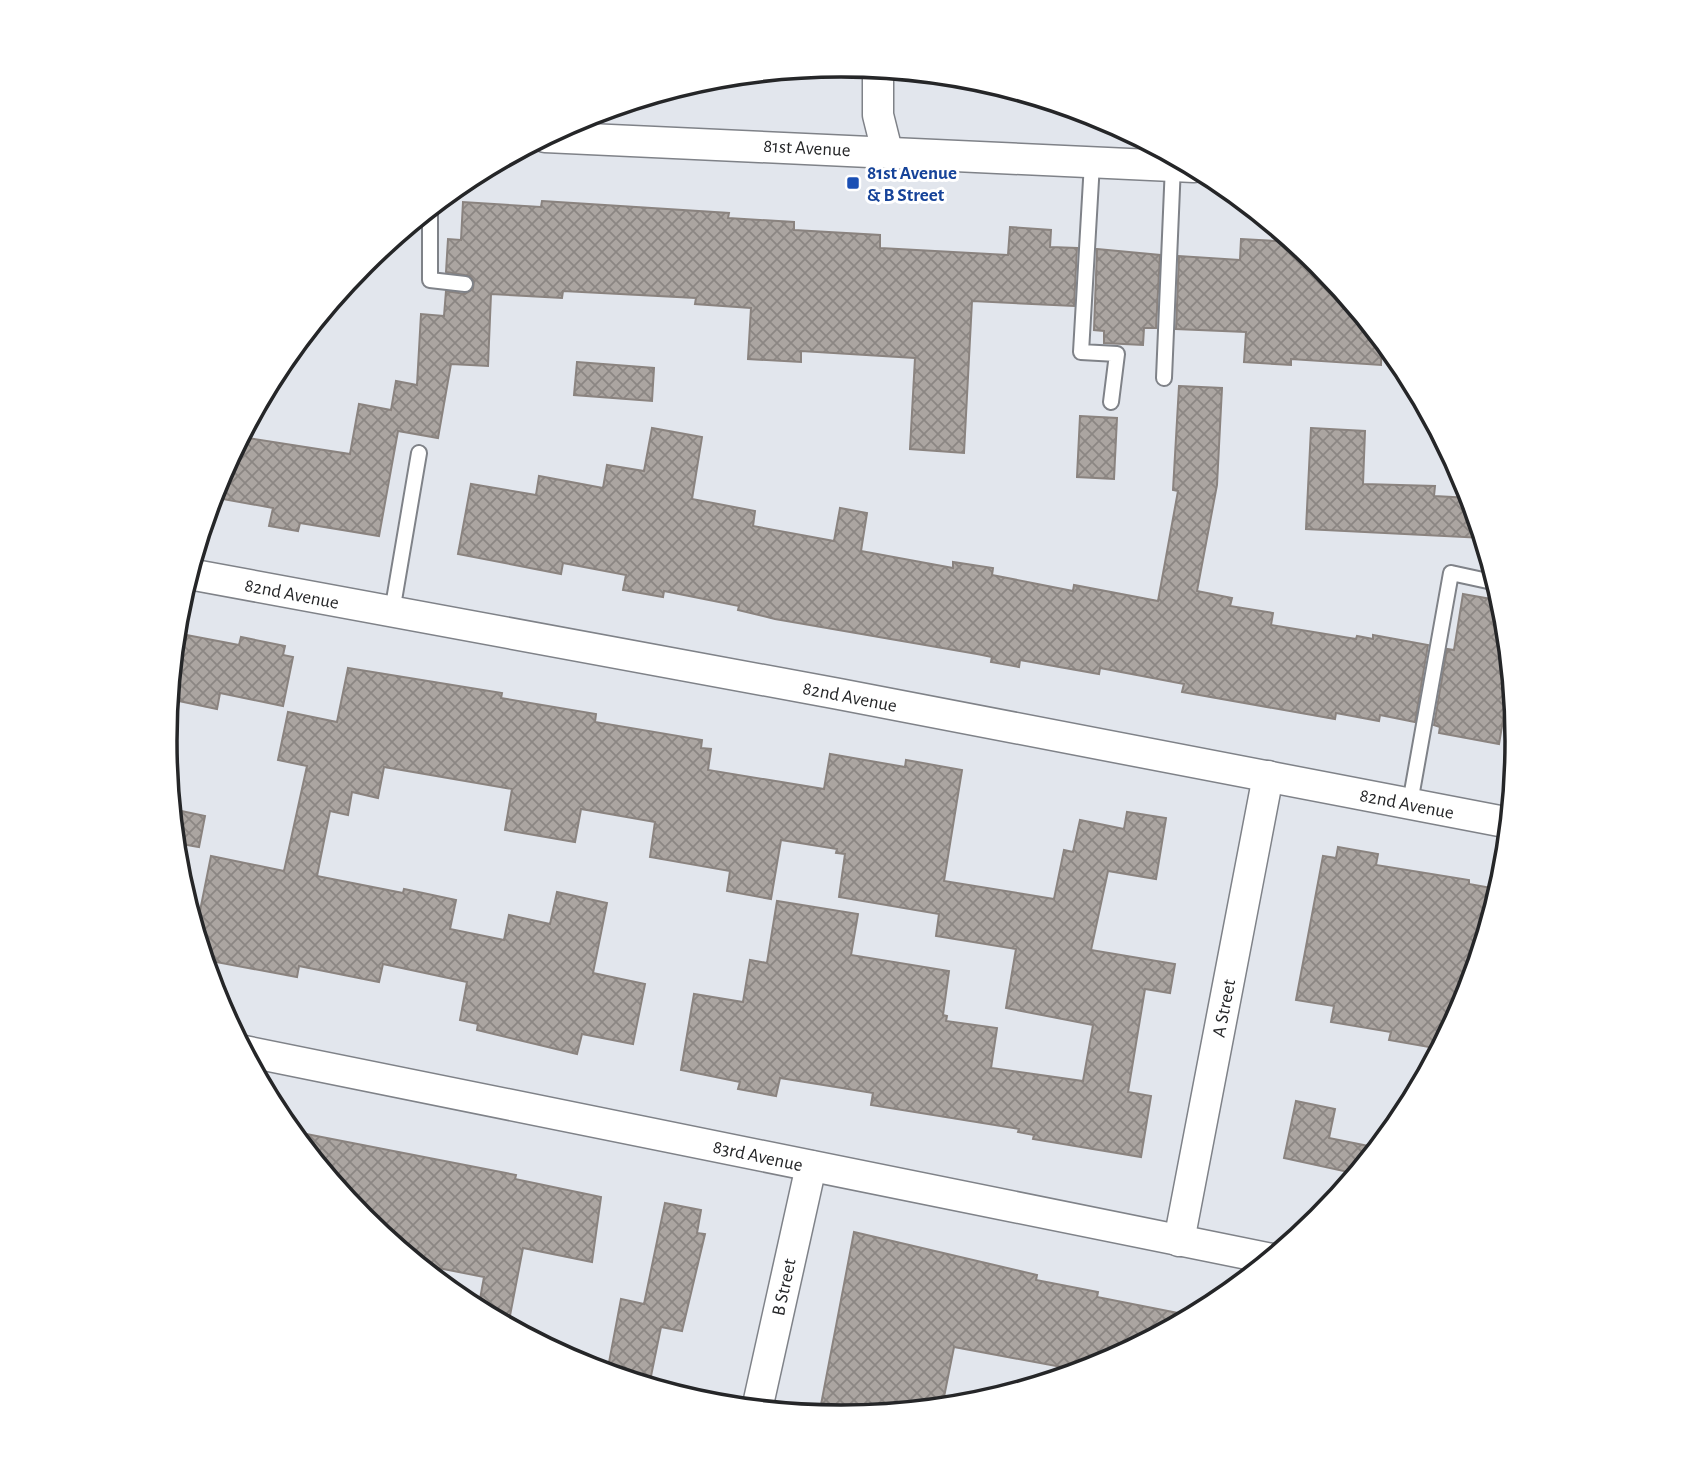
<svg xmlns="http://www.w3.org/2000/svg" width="1683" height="1482" viewBox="0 0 1683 1482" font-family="'Alegreya Sans',sans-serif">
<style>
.building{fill:url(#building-cross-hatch);stroke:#8a837f;stroke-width:2}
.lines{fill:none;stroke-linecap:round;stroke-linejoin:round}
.service-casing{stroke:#7f8288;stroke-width:18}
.minor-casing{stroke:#7f8288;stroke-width:33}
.service{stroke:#fff;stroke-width:14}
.minor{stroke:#fff;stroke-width:30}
.transit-dot{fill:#1a4fb4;stroke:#fff;stroke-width:2.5}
.labels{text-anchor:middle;stroke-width:6;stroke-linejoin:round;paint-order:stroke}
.street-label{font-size:19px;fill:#252628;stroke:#fff}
.transit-label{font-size:19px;font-weight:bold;fill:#164399;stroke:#fff;text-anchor:start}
.rim{fill:none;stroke:#252628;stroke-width:3.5}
</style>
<defs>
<pattern id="building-cross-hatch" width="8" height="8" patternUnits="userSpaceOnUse" patternTransform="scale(1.75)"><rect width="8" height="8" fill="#aba5a1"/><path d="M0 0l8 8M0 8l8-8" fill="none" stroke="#8b8683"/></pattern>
</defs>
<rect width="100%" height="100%" fill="#e2e6ed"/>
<g class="building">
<path d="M 542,201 L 729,213 L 728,218 L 794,222 L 794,230 L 880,235 L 880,248 L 1008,255 L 1010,227 L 1051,230 L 1050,247 L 1077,248 L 1074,306 L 972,301 L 964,453 L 910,449 L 915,358 L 801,351 L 801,362 L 748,359 L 751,308 L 695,304 L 696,298 L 563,291 L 562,298 L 491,294 L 488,366 L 451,364 L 438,438 L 398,431 L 379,536 L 300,523 L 298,531 L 269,526 L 273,508 L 212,497 L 241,437 L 350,454 L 359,404 L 391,410 L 396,381 L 417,385 L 421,314 L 444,316 L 446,291 L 465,294 L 473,289 L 474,281 L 470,276 L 446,272 L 448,239 L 461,240 L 463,202 L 541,207 Z"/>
<path d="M 1241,239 L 1294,242 L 1320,263 L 1382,339 L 1381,365 L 1291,359 L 1291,365 L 1244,362 L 1246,332 L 1176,329 L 1179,256 L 1240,260 Z"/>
<path d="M 1097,249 L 1160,255 L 1156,328 L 1144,328 L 1143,345 L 1104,343 L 1104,331 L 1094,330 Z"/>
<path d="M 577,362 L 654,368 L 652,401 L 574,395 Z"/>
<path d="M 1179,386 L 1222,388 L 1217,485 L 1197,591 L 1232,598 L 1230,606 L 1273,613 L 1271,625 L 1356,639 L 1357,636 L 1373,639 L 1373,635 L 1428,645 L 1415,722 L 1380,715 L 1379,721 L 1336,713 L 1335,719 L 1182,692 L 1184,684 L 1100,668 L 1099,674 L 1020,660 L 1019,667 L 991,662 L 992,657 L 977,654 L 775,619 L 738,610 L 739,606 L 664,591 L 663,597 L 623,590 L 626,575 L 563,563 L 561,574 L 458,554 L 471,484 L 536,495 L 539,476 L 603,488 L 607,465 L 644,471 L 652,428 L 702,437 L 692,499 L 755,511 L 753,526 L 834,541 L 840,508 L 867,513 L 861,551 L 953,568 L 953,562 L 993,568 L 992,575 L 1073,591 L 1074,585 L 1158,601 L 1178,491 L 1173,490 Z"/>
<path d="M 1080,416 L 1117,418 L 1114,479 L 1077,477 Z"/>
<path d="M 1311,428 L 1365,431 L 1363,484 L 1435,486 L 1434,496 L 1471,498 L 1483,538 L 1306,529 Z"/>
<path d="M 1463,594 L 1502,601 L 1505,609 L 1511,673 L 1499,744 L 1439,733 L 1440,727 L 1434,725 L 1447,649 L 1454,650 Z"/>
<path d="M 176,633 L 239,645 L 241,637 L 285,646 L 283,655 L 293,657 L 283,706 L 220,693 L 217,709 L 169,699 Z"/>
<path d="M 348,668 L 502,693 L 501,698 L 596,714 L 595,722 L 702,740 L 701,748 L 711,749 L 708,770 L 824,789 L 830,754 L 905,767 L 906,760 L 962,770 L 944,881 L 1054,899 L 1064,850 L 1073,852 L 1080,820 L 1124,829 L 1127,812 L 1166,818 L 1156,879 L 1108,871 L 1091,950 L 1175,964 L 1170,993 L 1145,989 L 1128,1092 L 1151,1096 L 1141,1157 L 1033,1139 L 1034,1135 L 1018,1132 L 1019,1129 L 871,1105 L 873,1093 L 780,1078 L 776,1096 L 738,1089 L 740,1082 L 681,1070 L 694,994 L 743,1002 L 750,960 L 767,963 L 777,901 L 858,914 L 851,955 L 949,971 L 943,1015 L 947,1016 L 946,1021 L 997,1028 L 991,1068 L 1083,1081 L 1093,1025 L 1006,1008 L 1016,949 L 936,936 L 939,914 L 839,897 L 845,854 L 836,853 L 837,849 L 781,840 L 771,899 L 727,891 L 730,871 L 650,857 L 655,822 L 581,809 L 575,842 L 505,830 L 512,789 L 384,767 L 378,798 L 352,792 L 348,815 L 330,811 L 317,876 L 403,893 L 404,889 L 456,900 L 450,929 L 504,940 L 509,915 L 550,924 L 557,892 L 607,903 L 593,973 L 645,984 L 633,1044 L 582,1034 L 577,1054 L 477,1030 L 478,1024 L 460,1020 L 467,982 L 383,964 L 379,982 L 299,966 L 297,977 L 205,960 L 196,931 L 211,856 L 284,871 L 307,766 L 278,760 L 288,712 L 337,722 Z"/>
<path d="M 172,809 L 205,816 L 199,847 L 175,843 Z"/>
<path d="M 1338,847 L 1378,854 L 1376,865 L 1469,880 L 1469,884 L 1497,889 L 1466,1000 L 1440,1049 L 1389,1040 L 1391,1032 L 1331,1022 L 1334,1006 L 1296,1000 L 1323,856 L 1336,858 Z"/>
<path d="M 1296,1101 L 1335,1109 L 1329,1138 L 1378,1148 L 1357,1174 L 1284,1158 Z"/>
<path d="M 291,1131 L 516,1175 L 515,1179 L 601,1197 L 592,1262 L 523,1248 L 508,1326 L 478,1310 L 484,1277 L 418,1264 L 363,1218 Z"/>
<path d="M 665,1203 L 701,1210 L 697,1233 L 705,1234 L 682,1331 L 661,1327 L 649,1386 L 607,1373 L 621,1299 L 644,1304 Z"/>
<path d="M 854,1232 L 1037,1275 L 1036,1280 L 1098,1292 L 1097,1297 L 1193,1316 L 1100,1366 L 1083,1371 L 954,1347 L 942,1407 L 842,1417 L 819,1415 Z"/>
</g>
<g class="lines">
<defs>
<g id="service">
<path d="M 1092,163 L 1081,352 L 1117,354 L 1111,402"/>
<path d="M 430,208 L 430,280 L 465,284"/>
<path d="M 1164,378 L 1173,165"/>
<path d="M 392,612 L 419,453"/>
<path d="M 1410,803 L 1451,573 L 1497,583"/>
</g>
<g id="minor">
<path d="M 878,68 L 878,115 L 887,151"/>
<path d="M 545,137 L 1194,167"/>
<path d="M 189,574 L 839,694 L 1510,823"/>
<path d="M 244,1051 L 1272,1259"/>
<path d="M 1179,1241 L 1268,776"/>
<path d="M 757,1409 L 811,1166"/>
</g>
</defs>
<use href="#service" class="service-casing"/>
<use href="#minor" class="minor-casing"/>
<use href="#service" class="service"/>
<use href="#minor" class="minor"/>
</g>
<rect class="transit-dot" x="846" y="176" width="14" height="14" rx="3.5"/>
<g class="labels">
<g class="street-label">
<text transform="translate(807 147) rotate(3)" y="7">81st Avenue</text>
<text transform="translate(292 593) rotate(11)" y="7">82nd Avenue</text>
<text transform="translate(850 696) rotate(11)" y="7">82nd Avenue</text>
<text transform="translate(1407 803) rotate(11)" y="7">82nd Avenue</text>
<text transform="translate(1223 1008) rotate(-79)" y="7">A Street</text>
<text transform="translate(758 1155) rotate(12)" y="7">83rd Avenue</text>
<text transform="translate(783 1287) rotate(-78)" y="7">B Street</text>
</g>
<g class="transit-label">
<text x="867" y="179">81st Avenue<tspan x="867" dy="22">&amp; B Street</tspan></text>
</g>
</g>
<path d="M0 0H1683V1482H0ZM177 741a664 664 0 1 1 1328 0a664 664 0 1 1-1328 0Z" fill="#fff" fill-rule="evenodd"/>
<path class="rim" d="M177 741a664 664 0 1 1 1328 0a664 664 0 1 1-1328 0Z"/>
</svg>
